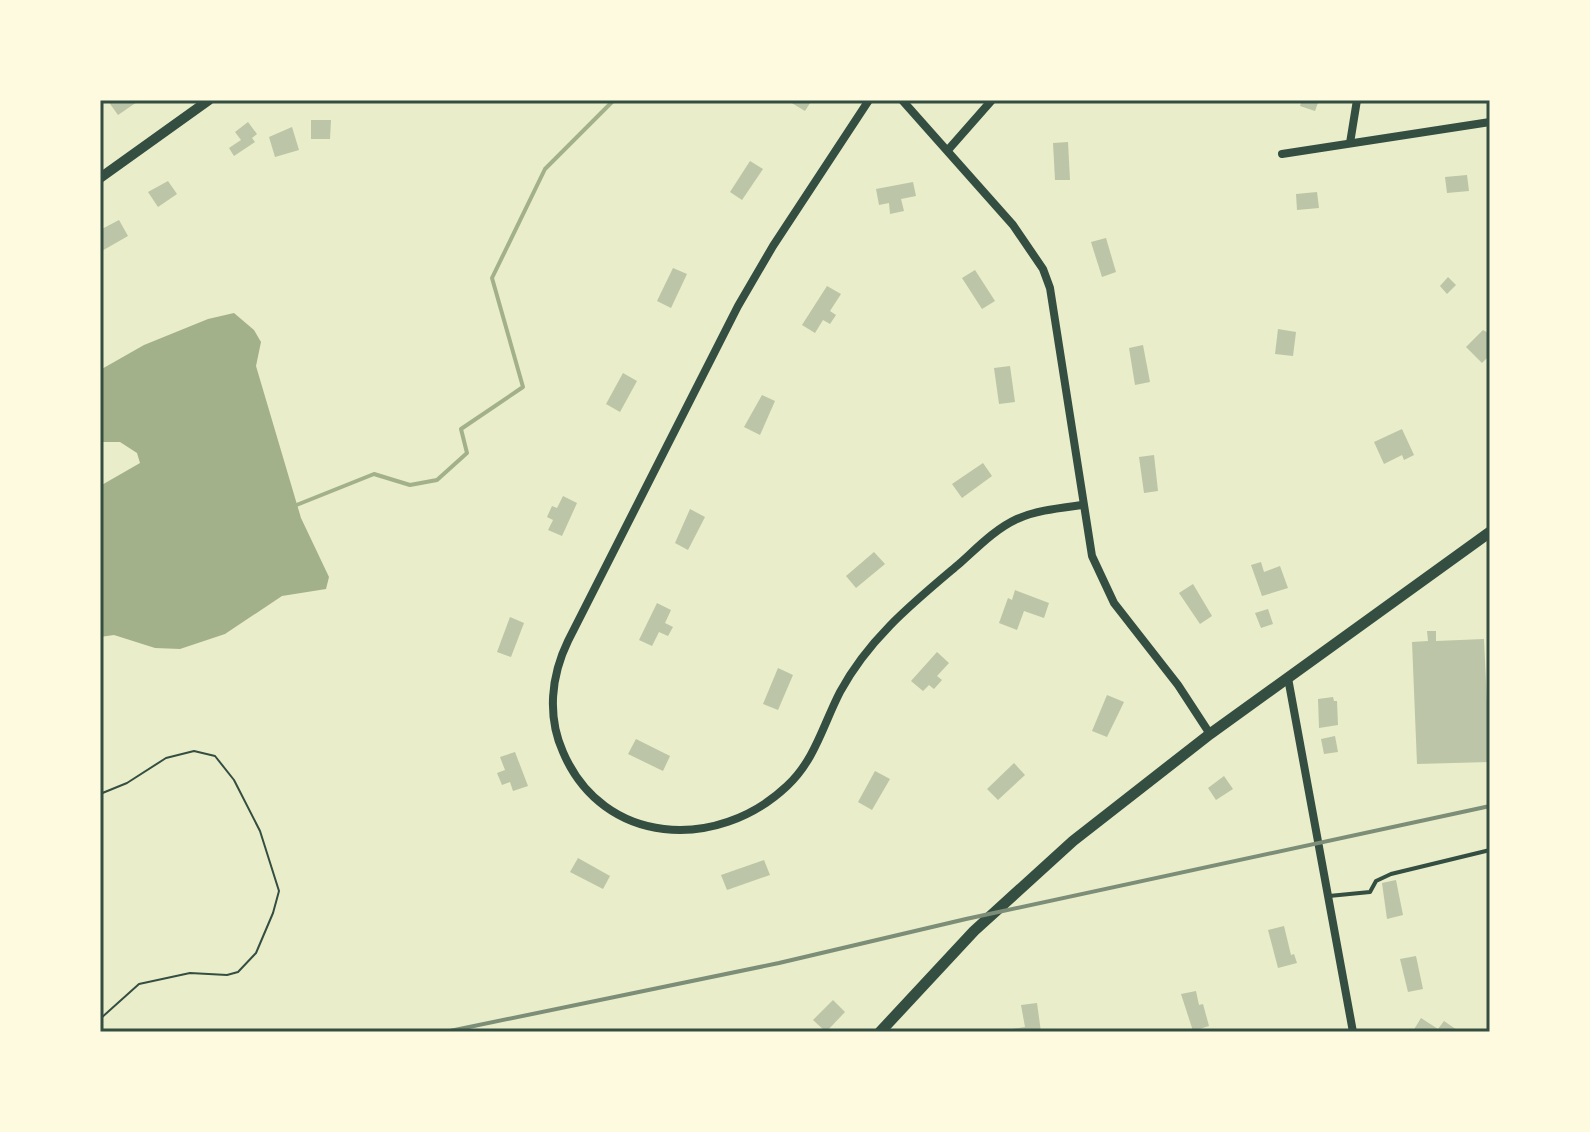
<svg xmlns="http://www.w3.org/2000/svg" width="1590" height="1132" viewBox="0 0 1590 1132" font-family="'Noto Sans',sans-serif">
<style>
.water{fill:#a3b18a}
.lines{fill:none;stroke-linecap:round;stroke-linejoin:round}
.stream{stroke:#a3b18a;stroke-width:4}
.building{fill:#bcc5a7}
.path{stroke:#344e41;stroke-width:2}
.service{stroke:#344e41;stroke-width:4}
.minor{stroke:#344e41;stroke-width:8}
.tertiary{stroke:#344e41;stroke-width:10}
.secondary{stroke:#344e41;stroke-width:11}
.rail{stroke:#7c8e77;stroke-width:4}
.neatline{fill:none;stroke:#344e41;stroke-width:3}
</style>
<rect width="100%" height="100%" fill="#e9edc9"/>
<path class="water" d="M 234,313 L 254,330 L 261,342 L 256,366 L 301,518 L 329,577 L 326,589 L 282,596 L 225,634 L 180,649 L 155,648 L 114,635 L 100,637 L 100,486 L 140,463 L 137,453 L 120,442 L 100,442 L 100,370 L 144,345 L 208,319 Z"/>
<g class="lines">
<path class="stream" d="M 294,506 L 374,474 L 410,485 L 437,480 L 467,453 L 461,429 L 523,387 L 492,278 L 545,169 L 614,100"/>
</g>
<g class="building">
<path d="M 110,100 L 135,100 L 137,102 L 118,115 L 108,101 Z"/>
<path d="M 792,100 L 812,100 L 805,111 L 790,102 Z"/>
<path d="M 1302,100 L 1319,100 L 1315,111 L 1300,106 Z"/>
<path d="M 311,120 L 331,120 L 330,139 L 311,139 Z"/>
<path d="M 248,122 L 257,134 L 252,138 L 255,142 L 234,156 L 229,148 L 241,140 L 235,132 Z"/>
<path d="M 292,127 L 299,150 L 275,157 L 269,137 Z"/>
<path d="M 1068,142 L 1070,180 L 1055,180 L 1053,143 Z"/>
<path d="M 750,161 L 763,169 L 742,200 L 730,192 Z"/>
<path d="M 1467,175 L 1469,191 L 1447,193 L 1445,177 Z"/>
<path d="M 168,181 L 177,194 L 158,207 L 148,192 Z"/>
<path d="M 913,182 L 916,196 L 901,199 L 904,211 L 890,214 L 889,203 L 879,205 L 876,189 Z"/>
<path d="M 1317,192 L 1319,208 L 1297,210 L 1296,194 Z"/>
<path d="M 119,220 L 128,236 L 100,252 L 100,230 Z"/>
<path d="M 1106,238 L 1116,272 L 1102,277 L 1091,242 Z"/>
<path d="M 673,268 L 687,274 L 671,308 L 657,301 Z"/>
<path d="M 975,270 L 995,301 L 982,309 L 962,278 Z"/>
<path d="M 1448,277 L 1456,285 L 1447,294 L 1440,286 Z"/>
<path d="M 827,286 L 841,294 L 830,311 L 836,315 L 830,324 L 823,320 L 815,333 L 802,325 Z"/>
<path d="M 1278,329 L 1296,332 L 1293,356 L 1275,354 Z"/>
<path d="M 1483,330 L 1490,334 L 1490,355 L 1482,363 L 1466,347 Z"/>
<path d="M 1143,345 L 1150,382 L 1135,385 L 1129,348 Z"/>
<path d="M 1010,366 L 1015,402 L 999,404 L 994,368 Z"/>
<path d="M 623,373 L 637,381 L 620,412 L 606,404 Z"/>
<path d="M 762,395 L 775,401 L 760,435 L 744,427 Z"/>
<path d="M 1402,429 L 1414,455 L 1404,460 L 1402,455 L 1384,464 L 1374,442 Z"/>
<path d="M 1154,455 L 1158,491 L 1144,493 L 1139,457 Z"/>
<path d="M 983,463 L 992,476 L 962,498 L 952,484 Z"/>
<path d="M 563,496 L 577,503 L 562,536 L 548,530 L 553,520 L 547,517 L 552,506 L 557,508 Z"/>
<path d="M 690,509 L 705,517 L 688,550 L 675,543 Z"/>
<path d="M 874,552 L 885,564 L 856,588 L 846,576 Z"/>
<path d="M 1261,562 L 1264,572 L 1280,566 L 1288,588 L 1262,596 L 1251,565 Z"/>
<path d="M 1193,584 L 1212,616 L 1200,624 L 1179,593 Z"/>
<path d="M 1015,590 L 1049,603 L 1044,618 L 1024,611 L 1017,630 L 999,623 L 1008,598 L 1012,600 Z"/>
<path d="M 657,603 L 671,610 L 665,623 L 673,627 L 668,636 L 659,632 L 652,646 L 639,640 Z"/>
<path d="M 1268,609 L 1273,624 L 1261,628 L 1255,613 Z"/>
<path d="M 510,617 L 524,623 L 511,657 L 497,652 Z"/>
<path d="M 1427,631 L 1436,631 L 1436,641 L 1484,639 L 1487,704 L 1490,704 L 1490,713 L 1487,713 L 1489,762 L 1417,764 L 1412,642 L 1428,641 Z"/>
<path d="M 937,652 L 949,663 L 937,676 L 942,680 L 934,689 L 929,685 L 923,691 L 911,681 Z"/>
<path d="M 778,668 L 793,675 L 778,710 L 763,704 Z"/>
<path d="M 1107,695 L 1124,702 L 1107,737 L 1092,731 Z"/>
<path d="M 1333,697 L 1334,701 L 1337,701 L 1338,725 L 1319,728 L 1318,699 Z"/>
<path d="M 1335,736 L 1338,752 L 1324,754 L 1321,739 Z"/>
<path d="M 636,739 L 670,756 L 663,771 L 628,754 Z"/>
<path d="M 515,752 L 528,786 L 513,791 L 510,782 L 502,785 L 497,773 L 505,770 L 500,757 Z"/>
<path d="M 1014,763 L 1025,775 L 998,800 L 987,789 Z"/>
<path d="M 875,771 L 890,779 L 872,810 L 858,802 Z"/>
<path d="M 1224,776 L 1233,789 L 1216,800 L 1208,788 Z"/>
<path d="M 578,858 L 610,876 L 603,889 L 570,872 Z"/>
<path d="M 764,860 L 770,875 L 727,890 L 721,875 Z"/>
<path d="M 1396,880 L 1403,915 L 1387,919 L 1382,883 Z"/>
<path d="M 1284,926 L 1291,955 L 1294,954 L 1297,963 L 1278,968 L 1268,930 Z"/>
<path d="M 1416,956 L 1423,989 L 1408,992 L 1400,959 Z"/>
<path d="M 1196,991 L 1199,1005 L 1203,1004 L 1209,1026 L 1193,1031 L 1181,994 Z"/>
<path d="M 833,1000 L 845,1012 L 826,1032 L 813,1020 Z"/>
<path d="M 1037,1003 L 1041,1032 L 1012,1032 L 1012,1029 L 1025,1027 L 1021,1005 Z"/>
<path d="M 1421,1018 L 1438,1029 L 1444,1021 L 1457,1030 L 1415,1032 L 1413,1031 Z"/>
</g>
<g class="lines">
<path class="path" d="M 100,794 L 127,783 L 166,758 L 194,751 L 215,756 L 234,780 L 260,831 L 279,891 L 273,913 L 256,953 L 238,972 L 227,975 L 190,973 L 139,984 L 100,1019"/>
<path class="service" d="M 1329,896 L 1370,892 L 1376,881 L 1391,874 L 1490,850"/>
<g class="minor">
<path d="M 869,100 L 773,246 L 738,306 L 568,641 C 551,676 547,716 563,752 C 603,846 717,852 787,786 C 815,760 823,725 840,692 C 869,638 914,602 959,564 C 977,548 995,529 1017,519 C 1037,510 1060,508 1082,505"/>
<path d="M 902,100 L 1013,225 L 1043,269 L 1050,288 L 1092,556 L 1114,603 L 1178,685 L 1210,734"/>
<path d="M 1350,143 L 1357,100"/>
<path d="M 948,150 L 992,100"/>
<path d="M 1282,154 L 1490,122"/>
<path d="M 1288,678 L 1353,1032"/>
</g>
<path class="tertiary" d="M 100,178 L 209,100"/>
<path class="secondary" d="M 880,1032 L 974,931 L 1073,841 L 1210,734 L 1490,532"/>
<path class="rail" d="M 445,1032 L 779,963 L 966,919 L 1490,806"/>
</g>
<rect width="1590" height="1132" fill="none" stroke="#fefae0" stroke-width="204"/>
<rect x="102" y="102" width="1386" height="928" class="neatline"/>
</svg>
